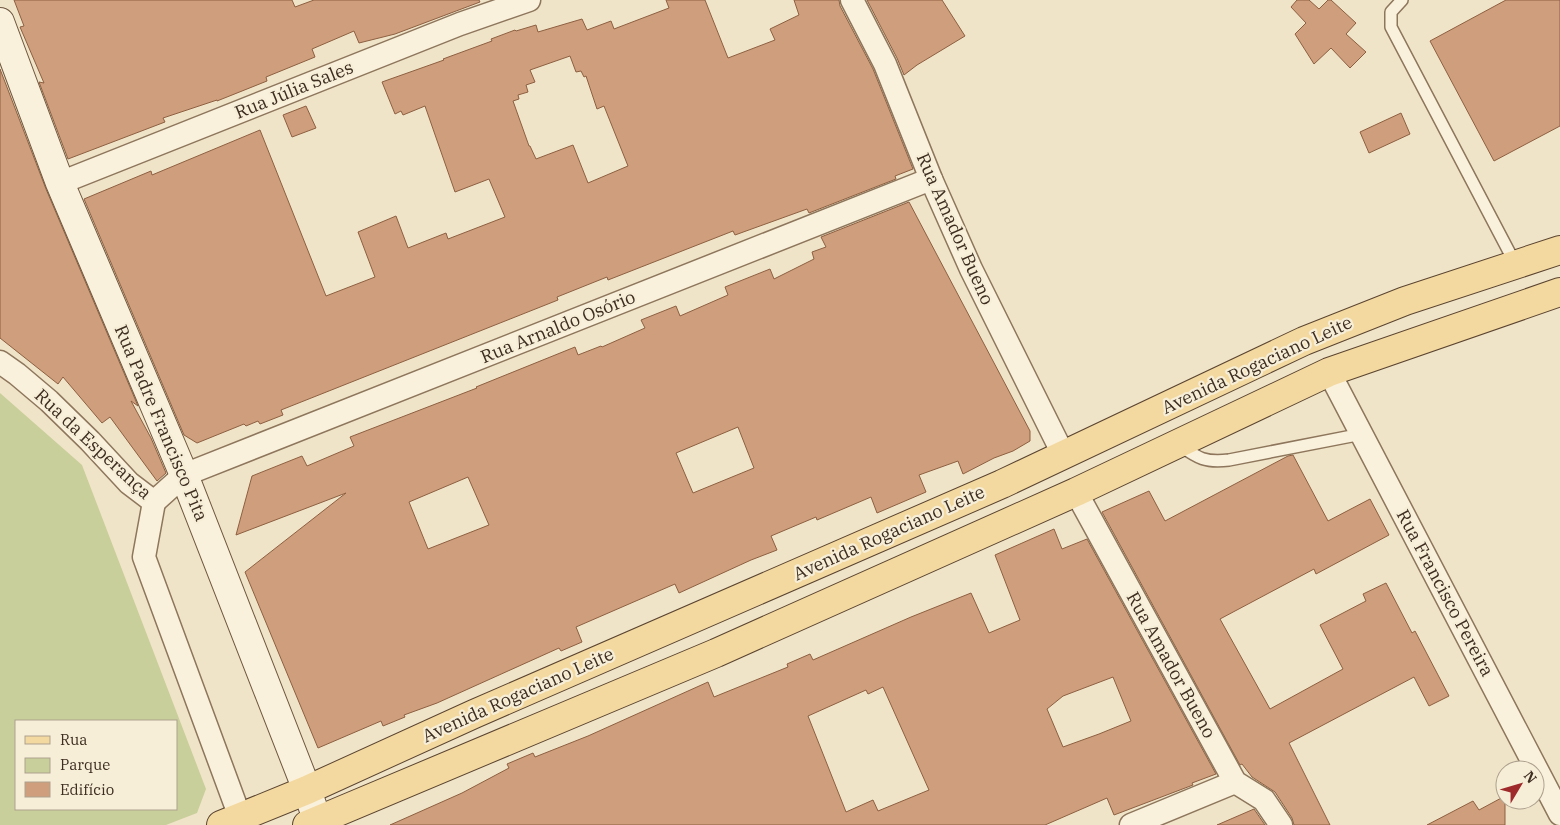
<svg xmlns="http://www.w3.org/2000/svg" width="1560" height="825" viewBox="0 0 1560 825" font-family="'IBM Plex Serif',serif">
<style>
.green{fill:#c9cf9b;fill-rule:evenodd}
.building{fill:#cf9f7d;stroke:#8d5f41;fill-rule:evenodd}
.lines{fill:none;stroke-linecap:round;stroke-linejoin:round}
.lane-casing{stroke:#8d765c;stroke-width:14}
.street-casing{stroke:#8d765c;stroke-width:25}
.secondary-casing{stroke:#6f573f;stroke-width:30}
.primary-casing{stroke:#5b4430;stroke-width:30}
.lane{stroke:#faf1dc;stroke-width:11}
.street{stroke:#faf1dc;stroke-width:22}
.secondary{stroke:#faf1dc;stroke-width:28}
.primary{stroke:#f3d9a0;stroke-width:28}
.labels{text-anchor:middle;stroke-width:4.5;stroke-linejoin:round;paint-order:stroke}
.street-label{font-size:18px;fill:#3d2e20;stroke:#f7eed8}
</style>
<rect width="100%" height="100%" fill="#f0e4c8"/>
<path class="green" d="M 0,393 L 82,465 L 206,789 L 197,813 L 166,825 L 0,825 ZM 16,721 L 176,721 L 176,809 L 16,809 Z"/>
<g class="building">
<path d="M 14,0 L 292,0 L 295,7 L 314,0 L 479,0 L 480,2 L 395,34 L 359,43 L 354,31 L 312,49 L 315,57 L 266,77 L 267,81 L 217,101 L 217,100 L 163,118 L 165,122 L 68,159 L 39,82 L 44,83 L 20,27 L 24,26 Z"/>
<path d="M 666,0 L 705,0 L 728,58 L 775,40 L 770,29 L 799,15 L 794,0 L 839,0 L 840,6 L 873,69 L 913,169 L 895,176 L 896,179 L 809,213 L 807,209 L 735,235 L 733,231 L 608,280 L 607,277 L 557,297 L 558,300 L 281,410 L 283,415 L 260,424 L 258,421 L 246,426 L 244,424 L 197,443 L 184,435 L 84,199 L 151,171 L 152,175 L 260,130 L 326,296 L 375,277 L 358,232 L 396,216 L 408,248 L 446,233 L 448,239 L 505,217 L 489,179 L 455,192 L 425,106 L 403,115 L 401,111 L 395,114 L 382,82 L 444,60 L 443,59 L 492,41 L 491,39 L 515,30 L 516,31 L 536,25 L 538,32 L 582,19 L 587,30 L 611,21 L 614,29 L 669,8 ZM 570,56 L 576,72 L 581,71 L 584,77 L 586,76 L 597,109 L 604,106 L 628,166 L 588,183 L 573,145 L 536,159 L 530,146 L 529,146 L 513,101 L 519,99 L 518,95 L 528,92 L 526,85 L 535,82 L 530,70 Z"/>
<path d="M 867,0 L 942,0 L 965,36 L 917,65 L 904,75 L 897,58 Z"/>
<path d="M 1297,0 L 1309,0 L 1319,9 L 1328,0 L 1331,0 L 1356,23 L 1346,34 L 1366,52 L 1350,68 L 1331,48 L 1314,64 L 1295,34 L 1306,23 L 1291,7 Z"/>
<path d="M 1506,0 L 1560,0 L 1560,126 L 1494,161 L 1430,41 Z"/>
<path d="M 0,69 L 46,189 L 138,406 L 131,401 L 151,438 L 166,473 L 157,481 L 110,417 L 102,423 L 63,377 L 58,384 L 0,338 Z"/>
<path d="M 306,106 L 316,128 L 292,137 L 283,115 Z"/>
<path d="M 1401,113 L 1410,134 L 1369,153 L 1360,132 Z"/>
<path d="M 909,202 L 1030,431 L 1030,441 L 1013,451 L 994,458 L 963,474 L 958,461 L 919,475 L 926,492 L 877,513 L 871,497 L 817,520 L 816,517 L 771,536 L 777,550 L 751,560 L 679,593 L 675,584 L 576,627 L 582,642 L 561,651 L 559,648 L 437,703 L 404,715 L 405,717 L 383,726 L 381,721 L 318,748 L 245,572 L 346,493 L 236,535 L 252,476 L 302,456 L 307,466 L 354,446 L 350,437 L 477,388 L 476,387 L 575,347 L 578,355 L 601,346 L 602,347 L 645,328 L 641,320 L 676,306 L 680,316 L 728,295 L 725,287 L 770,269 L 774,279 L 814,259 L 812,252 L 826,247 L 821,237 ZM 738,427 L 754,468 L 693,493 L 676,453 ZM 468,477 L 489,525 L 428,549 L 409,502 Z"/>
<path d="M 1293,455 L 1328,521 L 1370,499 L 1389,535 L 1316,574 L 1314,569 L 1220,619 L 1270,709 L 1343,669 L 1320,625 L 1366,601 L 1363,594 L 1386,583 L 1412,633 L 1415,631 L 1449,696 L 1429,706 L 1414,677 L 1289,743 L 1330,825 L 1294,825 L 1292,818 L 1275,792 L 1252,777 L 1242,764 L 1240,765 L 1102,512 L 1149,491 L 1165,521 L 1288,456 Z"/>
<path d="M 1054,529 L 1062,549 L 1087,539 L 1216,774 L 1192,783 L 1193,785 L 1114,815 L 1107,798 L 1045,825 L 390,825 L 462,793 L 509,768 L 507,764 L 533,753 L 535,757 L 588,736 L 708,682 L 714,697 L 788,667 L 787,664 L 810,654 L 813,660 L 911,617 L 971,593 L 989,633 L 1020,620 L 995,555 ZM 1113,677 L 1131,721 L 1099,734 L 1063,747 L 1047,709 L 1063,696 ZM 883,687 L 929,790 L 878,811 L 873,800 L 846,812 L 808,716 L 866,690 L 868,694 Z"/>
<path d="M 1505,796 L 1505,825 L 1427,825 L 1473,801 L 1479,810 Z"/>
<path d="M 1254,809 L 1265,825 L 1217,825 Z"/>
</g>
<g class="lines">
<defs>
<g id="lane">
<path d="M 1402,0 L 1391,12 L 1391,27 L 1516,265"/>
<path d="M 1179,445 C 1198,458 1205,463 1229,460 L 1362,434"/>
</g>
<g id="street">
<path d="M 852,0 L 885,64 L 931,179 L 971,269 L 1064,456"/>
<path d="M 60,183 L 460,24 L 529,0"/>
<path d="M 0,362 L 17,374 L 49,401 L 90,441 L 129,483 L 154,502 L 184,475 L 931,179"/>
<path d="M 1329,372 L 1560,814"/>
<path d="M 1076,492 L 1235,782 L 1264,800 L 1281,825"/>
<path d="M 154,502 L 144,557 L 240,817"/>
<path d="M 1131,825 L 1235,782"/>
</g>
<path id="secondary" d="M 0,22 L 60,183 L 184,475 L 307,790 L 319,825"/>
<g id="primary">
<path d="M 221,825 L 307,790 L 474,714 L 1002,484 L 1304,341 L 1405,301 L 1560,250"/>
<path d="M 307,825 L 716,653 L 1076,492 L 1329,372 L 1560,292"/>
</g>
</defs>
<use href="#lane" class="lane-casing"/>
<use href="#street" class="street-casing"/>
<use href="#secondary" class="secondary-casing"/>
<use href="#primary" class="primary-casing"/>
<use href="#lane" class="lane"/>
<use href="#street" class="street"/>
<use href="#secondary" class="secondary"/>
<use href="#primary" class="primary"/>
</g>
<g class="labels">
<g class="street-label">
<text transform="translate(294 90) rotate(-22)" y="6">Rua Júlia Sales</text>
<text transform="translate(955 229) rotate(66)" y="6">Rua Amador Bueno</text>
<text transform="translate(558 327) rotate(-22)" y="6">Rua Arnaldo Osório</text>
<text transform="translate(1257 365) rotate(-25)" y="6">Avenida Rogaciano Leite</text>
<text transform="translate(161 423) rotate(67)" y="6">Rua Padre Francisco Pita</text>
<text transform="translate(93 444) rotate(43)" y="6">Rua da Esperança</text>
<text transform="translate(889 533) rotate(-24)" y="6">Avenida Rogaciano Leite</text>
<text transform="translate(1445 593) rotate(62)" y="6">Rua Francisco Pereira</text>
<text transform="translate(1171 665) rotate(61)" y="6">Rua Amador Bueno</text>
<text transform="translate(518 695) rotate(-24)" y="6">Avenida Rogaciano Leite</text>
</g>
</g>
<rect x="15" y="720" width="162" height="90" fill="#f7eed8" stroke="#ada18e"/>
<rect x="25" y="736" width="25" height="8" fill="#f3d9a0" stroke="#ada18e"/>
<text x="60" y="745" font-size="15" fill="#3d2e20">Rua</text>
<rect x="25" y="758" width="25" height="15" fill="#c9cf9b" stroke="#ada18e"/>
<text x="60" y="770" font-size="15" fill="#3d2e20">Parque</text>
<rect x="25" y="782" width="25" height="15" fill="#cf9f7d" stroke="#ada18e"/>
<text x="60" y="795" font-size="15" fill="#3d2e20">Edifício</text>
<g transform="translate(1520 785) rotate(52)"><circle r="24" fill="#f7eed8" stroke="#ada18e"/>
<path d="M0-4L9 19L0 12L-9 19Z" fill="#9e2a2b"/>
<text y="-8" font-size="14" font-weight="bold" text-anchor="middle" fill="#3d2e20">N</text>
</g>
</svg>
